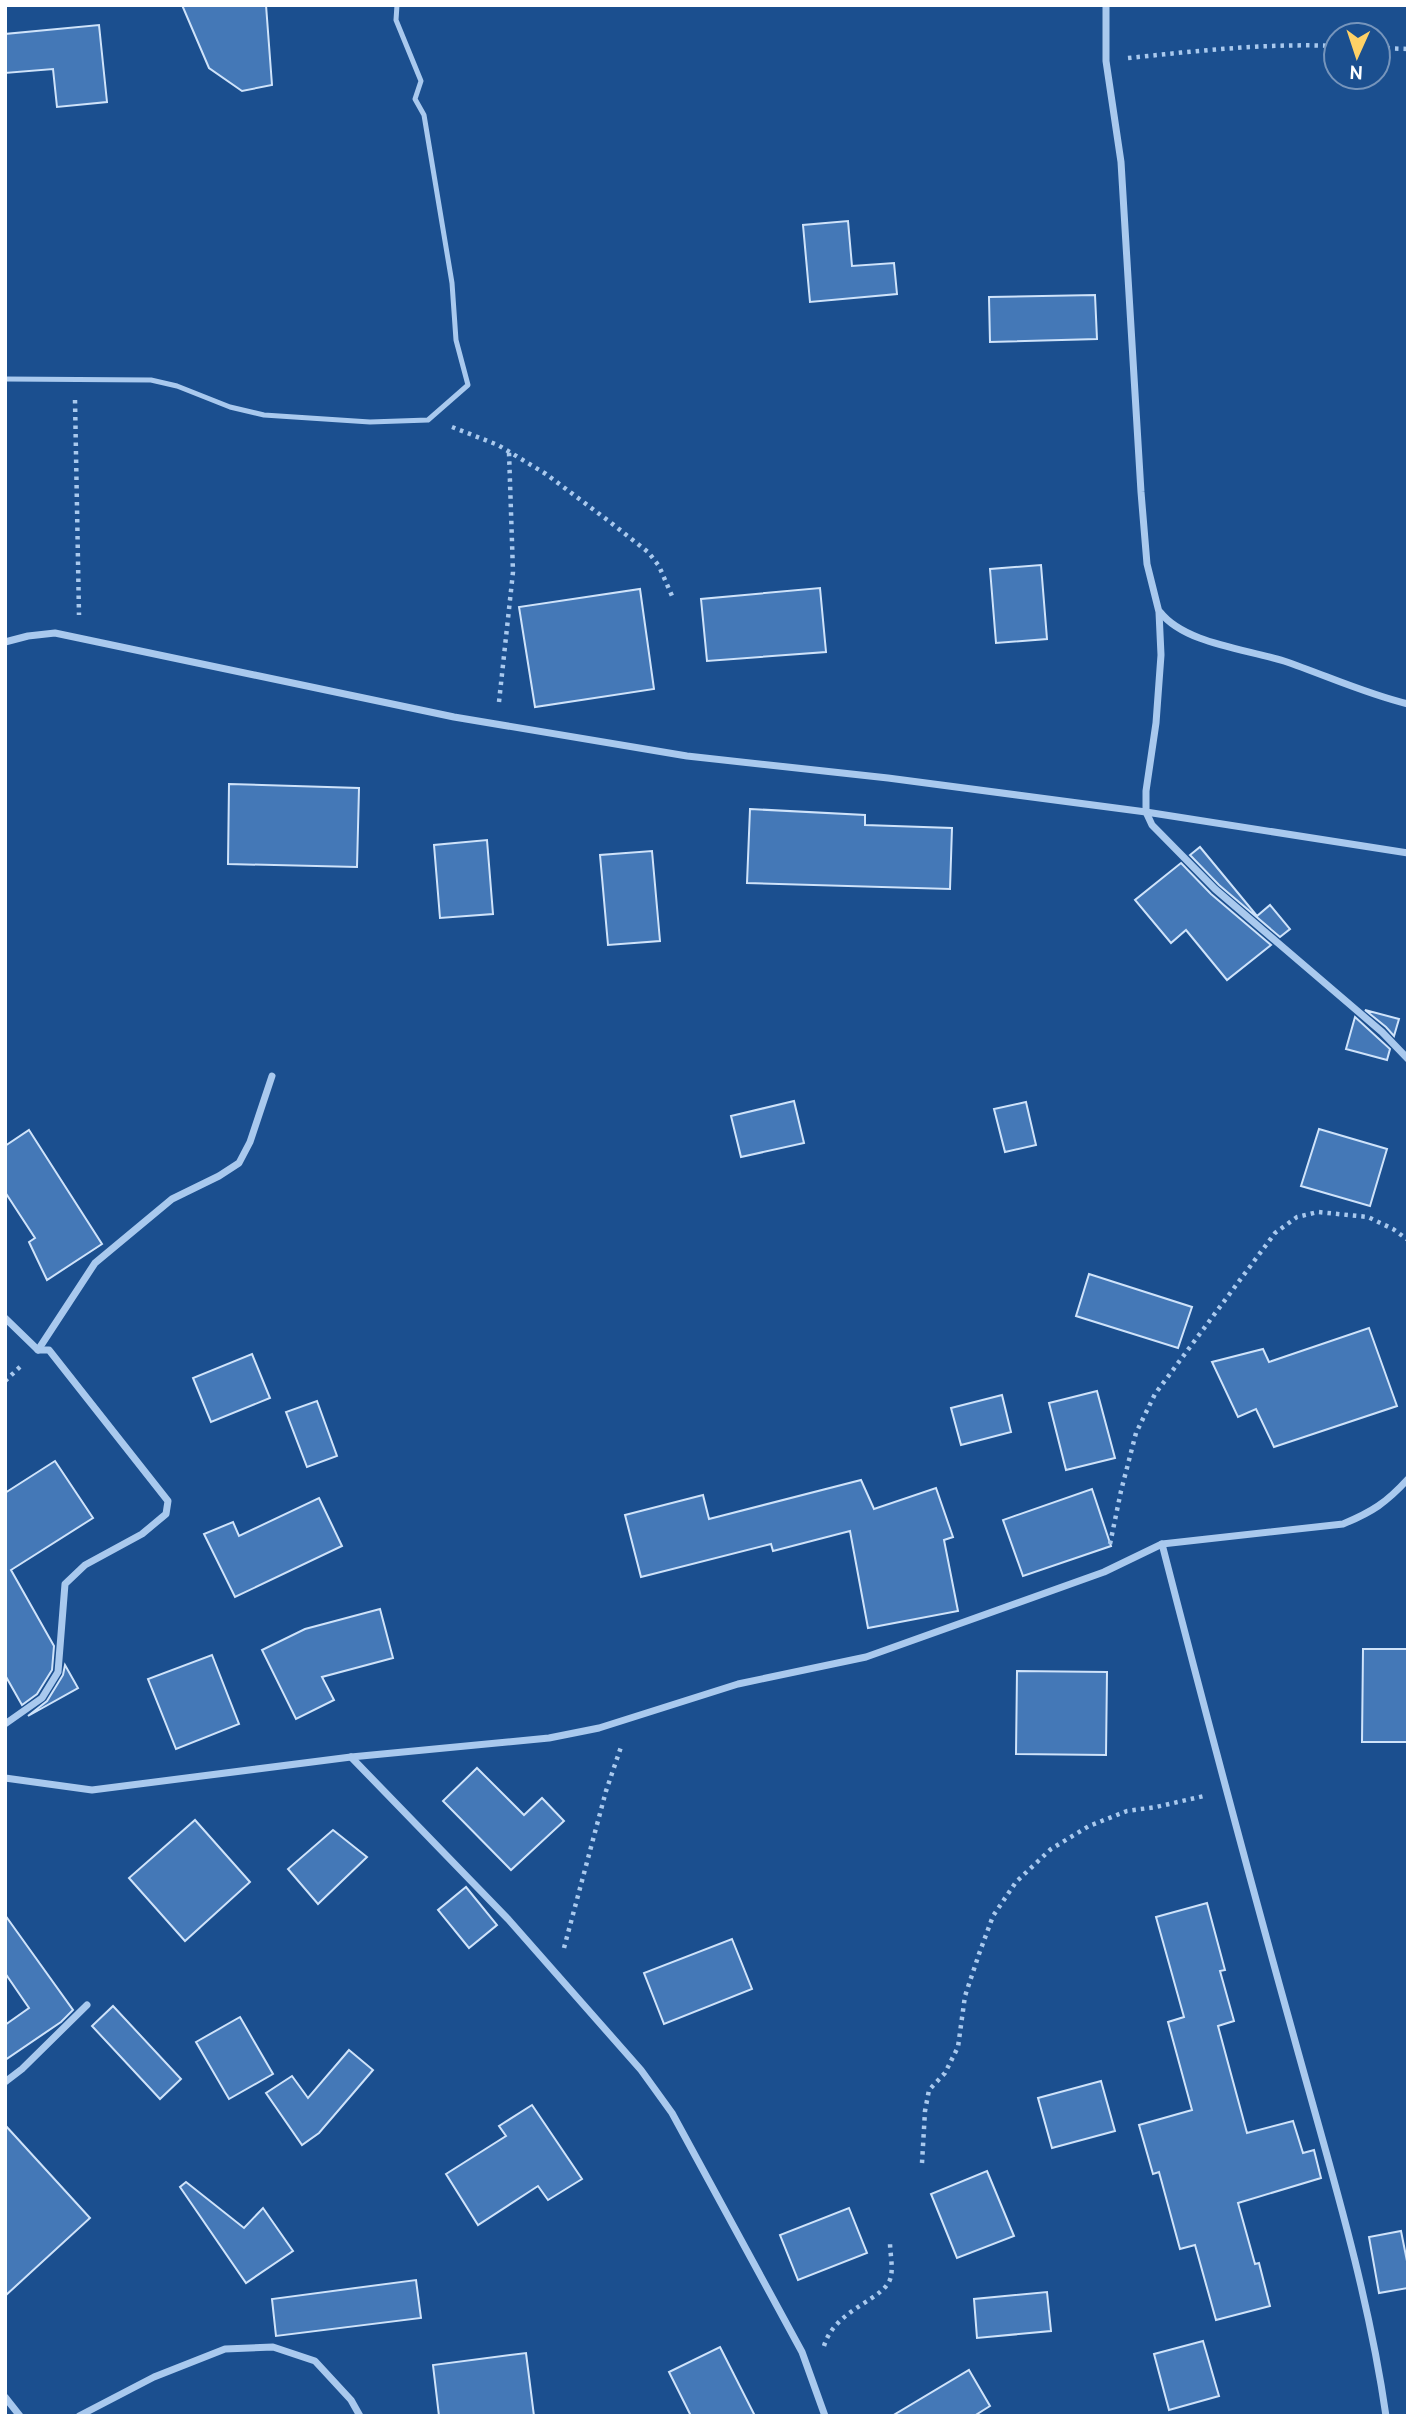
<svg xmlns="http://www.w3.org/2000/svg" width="1413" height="2421" viewBox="0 0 1413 2421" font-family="Cabin,sans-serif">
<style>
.building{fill:#4478b7;stroke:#cfe3fa;stroke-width:2}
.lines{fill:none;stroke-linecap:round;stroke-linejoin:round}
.path{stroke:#a9c9ee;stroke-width:4.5;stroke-dasharray:3.5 5;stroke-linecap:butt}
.lane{stroke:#a9c9ee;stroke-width:5}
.street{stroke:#a9c9ee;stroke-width:7}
</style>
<rect width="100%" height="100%" fill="#1b4f8f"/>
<g class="building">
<path d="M 182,5 L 266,5 L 272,85 L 242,91 L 209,68 Z"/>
<path d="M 99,25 L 107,102 L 57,107 L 53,69 L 5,73 L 5,34 Z"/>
<path d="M 848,221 L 852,266 L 894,263 L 897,294 L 810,302 L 803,225 Z"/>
<path d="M 1095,295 L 1097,339 L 990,342 L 989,297 Z"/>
<path d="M 1041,565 L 1047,639 L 996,643 L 990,569 Z"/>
<path d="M 820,588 L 826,652 L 707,661 L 701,599 Z"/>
<path d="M 640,589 L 654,689 L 535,707 L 519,607 Z"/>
<path d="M 229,784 L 359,788 L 357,867 L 228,864 Z"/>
<path d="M 750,809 L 865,815 L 865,825 L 952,828 L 950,889 L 747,883 Z"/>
<path d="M 487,840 L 493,914 L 440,918 L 434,845 Z"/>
<path d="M 1200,847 L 1257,916 L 1270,905 L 1290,929 L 1280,937 L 1219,885 L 1190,855 Z"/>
<path d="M 652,851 L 660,941 L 608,945 L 600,855 Z"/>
<path d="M 1181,863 L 1211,894 L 1271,945 L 1227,980 L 1186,930 L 1171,943 L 1135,900 Z"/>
<path d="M 1365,1010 L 1399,1019 L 1394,1036 L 1386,1027 Z"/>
<path d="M 1355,1017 L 1390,1049 L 1387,1060 L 1346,1049 Z"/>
<path d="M 794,1101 L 804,1143 L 741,1157 L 731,1116 Z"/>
<path d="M 1026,1102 L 1036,1145 L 1005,1152 L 994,1109 Z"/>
<path d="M 1319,1129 L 1387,1149 L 1370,1206 L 1301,1186 Z"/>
<path d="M 29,1130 L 102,1244 L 47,1280 L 29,1242 L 35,1238 L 5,1192 L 5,1146 Z"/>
<path d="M 1089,1274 L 1192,1307 L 1178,1348 L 1076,1316 Z"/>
<path d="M 1369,1328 L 1397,1406 L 1274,1447 L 1256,1409 L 1238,1417 L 1212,1362 L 1263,1349 L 1269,1362 Z"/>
<path d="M 252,1354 L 270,1398 L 211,1422 L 193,1378 Z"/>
<path d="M 1097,1391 L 1115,1458 L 1066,1470 L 1049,1403 Z"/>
<path d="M 1002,1395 L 1011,1432 L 961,1445 L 951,1408 Z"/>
<path d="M 317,1401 L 337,1456 L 307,1467 L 286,1412 Z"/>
<path d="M 55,1461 L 93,1518 L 11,1570 L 54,1646 L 52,1670 L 37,1694 L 22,1705 L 5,1675 L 5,1493 Z"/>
<path d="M 861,1480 L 874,1509 L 936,1488 L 953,1537 L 944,1540 L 958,1611 L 868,1628 L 850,1531 L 773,1551 L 771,1544 L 641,1577 L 625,1515 L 703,1495 L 709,1519 Z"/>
<path d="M 1092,1489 L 1111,1546 L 1023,1576 L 1003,1520 Z"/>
<path d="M 319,1498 L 342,1546 L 235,1597 L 204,1534 L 233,1522 L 239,1536 Z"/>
<path d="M 380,1609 L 393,1658 L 322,1677 L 334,1700 L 296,1719 L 262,1650 L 305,1629 Z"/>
<path d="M 1363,1649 L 1408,1649 L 1408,1742 L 1362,1742 Z"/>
<path d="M 212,1655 L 239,1724 L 176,1749 L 148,1679 Z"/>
<path d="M 65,1665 L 78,1688 L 28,1716 L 47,1701 L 63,1675 Z"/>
<path d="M 1017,1671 L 1107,1672 L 1106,1755 L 1016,1754 Z"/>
<path d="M 477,1768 L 524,1815 L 542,1798 L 564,1821 L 511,1870 L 443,1801 Z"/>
<path d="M 195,1820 L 250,1882 L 185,1941 L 129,1878 Z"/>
<path d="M 333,1830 L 367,1857 L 318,1904 L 288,1869 Z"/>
<path d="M 466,1887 L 497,1925 L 469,1948 L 438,1910 Z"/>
<path d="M 1207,1903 L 1225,1970 L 1220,1971 L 1234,2021 L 1218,2026 L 1247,2133 L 1293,2121 L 1303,2153 L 1314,2150 L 1321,2178 L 1238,2203 L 1255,2264 L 1259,2263 L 1270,2306 L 1216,2320 L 1195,2245 L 1180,2249 L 1159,2172 L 1153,2174 L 1139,2125 L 1192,2110 L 1168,2022 L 1184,2017 L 1156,1917 Z"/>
<path d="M 5,1915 L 73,2010 L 61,2022 L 5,2060 L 5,2025 L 29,2008 L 5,1973 Z"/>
<path d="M 732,1939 L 752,1989 L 664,2024 L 644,1973 Z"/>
<path d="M 113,2006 L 181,2079 L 160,2099 L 92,2026 Z"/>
<path d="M 240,2017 L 273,2074 L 229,2099 L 196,2042 Z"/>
<path d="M 349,2050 L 373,2070 L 319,2133 L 302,2145 L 266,2093 L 292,2076 L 308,2098 Z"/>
<path d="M 1101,2081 L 1115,2131 L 1052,2148 L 1038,2098 Z"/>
<path d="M 532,2105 L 582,2179 L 548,2200 L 538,2186 L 478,2225 L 446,2174 L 506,2136 L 499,2126 Z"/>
<path d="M 5,2125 L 90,2218 L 5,2296 Z"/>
<path d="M 987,2171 L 1014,2236 L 957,2258 L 931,2194 Z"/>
<path d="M 186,2182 L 244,2228 L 263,2208 L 293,2251 L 246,2283 L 180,2187 Z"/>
<path d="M 849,2208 L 867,2253 L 798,2280 L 780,2235 Z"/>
<path d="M 1401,2231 L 1408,2266 L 1408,2288 L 1379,2293 L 1369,2237 Z"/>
<path d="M 416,2280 L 421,2318 L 276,2336 L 272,2299 Z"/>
<path d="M 1047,2292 L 1051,2331 L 977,2338 L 974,2299 Z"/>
<path d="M 1203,2341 L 1219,2396 L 1169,2410 L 1154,2354 Z"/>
<path d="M 720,2347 L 755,2416 L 691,2416 L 669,2372 Z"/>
<path d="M 526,2353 L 534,2416 L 439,2416 L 433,2365 Z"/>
<path d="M 969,2370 L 990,2406 L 974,2416 L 892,2416 Z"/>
</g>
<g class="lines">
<g class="path">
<path d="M 1378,48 L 1408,49"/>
<path d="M 1128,58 C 1197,51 1266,43 1336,46"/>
<path d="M 75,400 L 79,615"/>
<path d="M 452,427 L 498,445 L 546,474 L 610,522 L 648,552 L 659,566 L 672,596"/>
<path d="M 499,702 L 513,572 L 509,452"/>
<path d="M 5,1381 L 22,1365"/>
<path d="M 1110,1544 L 1121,1491 L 1136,1433 L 1155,1394 L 1275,1233 L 1297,1217 L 1318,1212 L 1368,1217 L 1393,1229 L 1408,1240"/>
<path d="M 564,1948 L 606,1791 L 622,1744"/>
<path d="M 922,2163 L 925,2111 L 929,2090 L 945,2073 L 958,2047 L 965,1996 L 979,1954 L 993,1916 L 1016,1882 L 1051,1849 L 1089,1826 L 1127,1811 L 1156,1807 L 1204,1796"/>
<path d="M 824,2346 C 836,2307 887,2300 891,2276 C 893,2266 890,2253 890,2242"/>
</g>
<path class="lane" d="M 5,379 L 151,380 L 177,386 L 230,407 L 264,415 L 370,422 L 428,420 L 468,385 L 456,340 L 452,283 L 424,115 L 415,99 L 421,81 L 396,20 L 397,5"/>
<g class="street">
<path d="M 1106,5 L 1106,61 L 1121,162 L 1141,492 L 1147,564 L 1159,612 L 1161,655 L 1156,723 L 1146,791 L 1146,812 L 1152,825 L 1215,889 L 1382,1032 L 1408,1059"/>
<path d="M 1160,612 C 1185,644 1247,649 1284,661 C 1325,675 1366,694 1408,704"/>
<path d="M 5,642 L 28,636 L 55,633 L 454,717 L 687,756 L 888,778 L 1146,812 L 1408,853"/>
<path d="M 5,1318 L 38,1350 L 49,1350 L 168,1501 L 166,1514 L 142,1534 L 85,1565 L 65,1584 L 58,1672 L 42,1698 L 5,1724"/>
<path d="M 38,1350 L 95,1263 L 172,1199 L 219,1176 L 239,1163 L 250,1142 L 272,1076"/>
<path d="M 1162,1544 C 1204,1707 1247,1869 1292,2030 C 1327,2158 1367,2284 1386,2416"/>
<path d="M 351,1757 L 508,1919 L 641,2070 L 672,2113 L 802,2352 L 825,2416"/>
<path d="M 5,1778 L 92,1790 L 351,1757 L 549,1738 L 599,1728 L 738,1684 L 866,1657 L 1104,1572 L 1162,1544 L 1343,1524 C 1372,1512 1386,1503 1408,1479"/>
<path d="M 5,2082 L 22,2069 L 87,2005"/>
<path d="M 5,2397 L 20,2416"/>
<path d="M 79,2416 L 154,2377 L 225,2349 L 273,2347 L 315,2361 L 351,2400 L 360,2416"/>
</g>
</g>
<rect width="1413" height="2421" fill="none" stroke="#ffffff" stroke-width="14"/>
<g transform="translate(1357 56) rotate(183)"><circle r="33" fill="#1b4f8f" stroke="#7695bc" stroke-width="2"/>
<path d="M0-5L12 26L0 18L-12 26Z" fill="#ffd166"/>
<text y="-10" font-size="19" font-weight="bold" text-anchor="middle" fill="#ffffff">N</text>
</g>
</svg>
